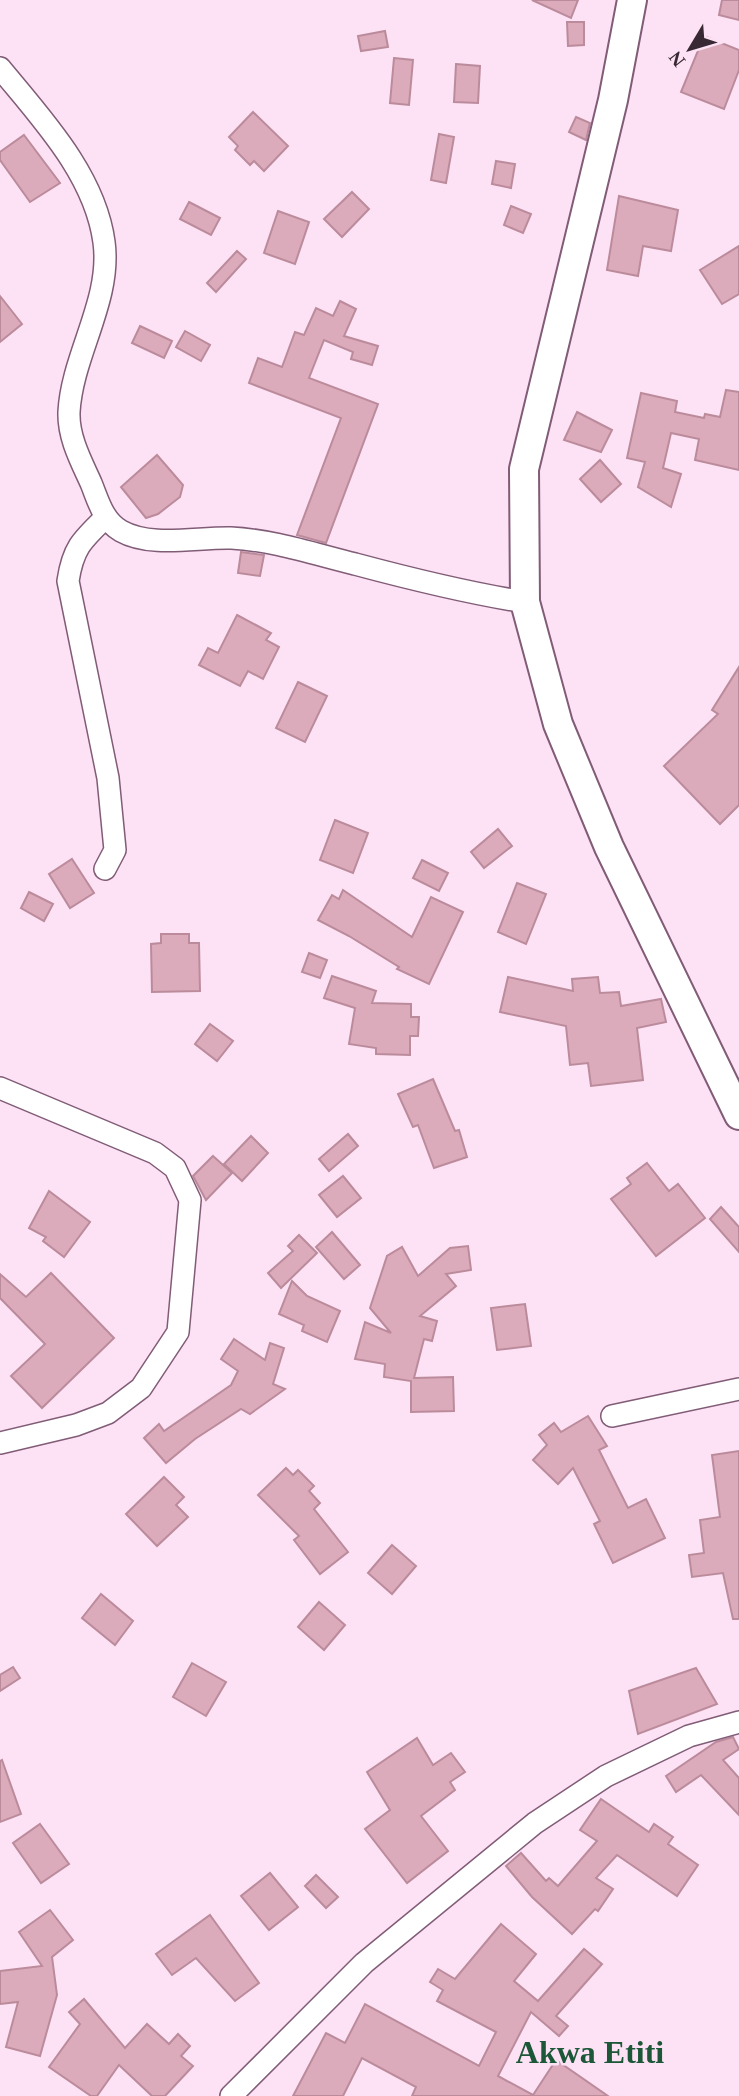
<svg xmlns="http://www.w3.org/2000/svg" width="739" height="2096" viewBox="0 0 739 2096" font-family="Georgia,serif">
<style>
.building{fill:#dcabbb;stroke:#bb8b9c;stroke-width:2}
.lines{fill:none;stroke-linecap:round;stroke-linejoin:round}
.minor-casing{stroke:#815c77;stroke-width:24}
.major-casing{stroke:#815c77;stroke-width:32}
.minor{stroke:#fff;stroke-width:21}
.major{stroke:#fff;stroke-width:28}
.labels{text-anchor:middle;stroke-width:5;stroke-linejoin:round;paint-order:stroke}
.district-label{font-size:32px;font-weight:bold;fill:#1c5738;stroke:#fce2f4}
</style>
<rect width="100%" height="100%" fill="#fce2f4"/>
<g class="building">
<path d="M 532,0 L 578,0 L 571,18 Z"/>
<path d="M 722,0 L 739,0 L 739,20 L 719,15 Z"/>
<path d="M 567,22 L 584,22 L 584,45 L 568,46 Z"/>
<path d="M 385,31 L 388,47 L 361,51 L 358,36 Z"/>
<path d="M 704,36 L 739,50 L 739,70 L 724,109 L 681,92 Z"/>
<path d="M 394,58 L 413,60 L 409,105 L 390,103 Z"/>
<path d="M 456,64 L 480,66 L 478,103 L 454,102 Z"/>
<path d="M 253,112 L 288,146 L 264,171 L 254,161 L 250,165 L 235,150 L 238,146 L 229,137 Z"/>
<path d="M 576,117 L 590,123 L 586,140 L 569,132 Z"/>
<path d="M 439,134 L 454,137 L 446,183 L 431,180 Z"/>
<path d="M 24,135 L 60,183 L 30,202 L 0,160 L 0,152 Z"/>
<path d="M 496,161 L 515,164 L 511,188 L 492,184 Z"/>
<path d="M 352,192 L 369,209 L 342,237 L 324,219 Z"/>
<path d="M 619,196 L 678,210 L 671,251 L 643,246 L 638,276 L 607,270 Z"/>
<path d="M 189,202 L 220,218 L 211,235 L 180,219 Z"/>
<path d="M 511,206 L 531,214 L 523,233 L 504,225 Z"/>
<path d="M 278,211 L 309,222 L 295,264 L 264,253 Z"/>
<path d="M 739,246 L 739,294 L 722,304 L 700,270 Z"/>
<path d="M 237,251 L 246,259 L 216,292 L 207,283 Z"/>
<path d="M 0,296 L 22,324 L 0,342 Z"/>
<path d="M 340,301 L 356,309 L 344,336 L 378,346 L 372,365 L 351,359 L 353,352 L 324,340 L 309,378 L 378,404 L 326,543 L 297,535 L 341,418 L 249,383 L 258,358 L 282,367 L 295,332 L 304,335 L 316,308 L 333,316 Z"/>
<path d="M 140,326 L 172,341 L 164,358 L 132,343 Z"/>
<path d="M 185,331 L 210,345 L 201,361 L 176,347 Z"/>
<path d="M 726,390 L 739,392 L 739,470 L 695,460 L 699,439 L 671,433 L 663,468 L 681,474 L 671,507 L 638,487 L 645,462 L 627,458 L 641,393 L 677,401 L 675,412 L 704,418 L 705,414 L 720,417 Z"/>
<path d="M 577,412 L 612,430 L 601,452 L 564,440 Z"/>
<path d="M 157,455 L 183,485 L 180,497 L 158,514 L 146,518 L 121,487 Z"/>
<path d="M 600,460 L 621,484 L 601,502 L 580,479 Z"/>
<path d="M 241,552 L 264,555 L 260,576 L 238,573 Z"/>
<path d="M 237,615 L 271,633 L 266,640 L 279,647 L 263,679 L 248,671 L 240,686 L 199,665 L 208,648 L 218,653 Z"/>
<path d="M 739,667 L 739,805 L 720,824 L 664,766 L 718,714 L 712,710 Z"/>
<path d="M 298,682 L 327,696 L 305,742 L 276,728 Z"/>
<path d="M 335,820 L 368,833 L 353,873 L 320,860 Z"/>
<path d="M 498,829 L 512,846 L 484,868 L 471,852 Z"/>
<path d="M 72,859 L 94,893 L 70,908 L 49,874 Z"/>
<path d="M 422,860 L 448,873 L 439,891 L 413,878 Z"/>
<path d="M 517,883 L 546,894 L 526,944 L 498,932 Z"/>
<path d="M 343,890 L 412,937 L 431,897 L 463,912 L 429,984 L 397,969 L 399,967 L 349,936 L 318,920 L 332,895 L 339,899 Z"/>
<path d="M 29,892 L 53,904 L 44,921 L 21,908 Z"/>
<path d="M 161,934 L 189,934 L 189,943 L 199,943 L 200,991 L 152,992 L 151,944 L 161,943 Z"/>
<path d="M 309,953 L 327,960 L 320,978 L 302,972 Z"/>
<path d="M 332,976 L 376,991 L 372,1003 L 411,1004 L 411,1017 L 419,1017 L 418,1036 L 410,1036 L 410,1055 L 376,1054 L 376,1048 L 349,1044 L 355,1008 L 324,998 Z"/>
<path d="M 508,977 L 573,991 L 572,979 L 598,977 L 600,993 L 619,992 L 621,1006 L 661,999 L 666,1022 L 637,1028 L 643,1080 L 591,1086 L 588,1063 L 570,1065 L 566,1026 L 500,1012 Z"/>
<path d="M 210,1024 L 233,1041 L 217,1061 L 195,1044 Z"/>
<path d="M 433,1079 L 455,1131 L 459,1130 L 467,1157 L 434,1168 L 418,1125 L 413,1127 L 398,1094 Z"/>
<path d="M 348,1134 L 358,1146 L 329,1171 L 319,1159 Z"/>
<path d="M 251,1136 L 268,1153 L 242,1181 L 224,1164 Z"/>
<path d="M 213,1156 L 232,1173 L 206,1200 L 193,1176 Z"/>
<path d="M 647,1163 L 669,1191 L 678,1184 L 705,1218 L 656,1256 L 611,1199 L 631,1184 L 627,1178 Z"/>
<path d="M 343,1176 L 361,1198 L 337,1217 L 319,1195 Z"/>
<path d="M 49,1191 L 90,1222 L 64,1257 L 43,1241 L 46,1237 L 29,1228 Z"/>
<path d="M 721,1207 L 739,1227 L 739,1252 L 710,1219 Z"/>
<path d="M 332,1232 L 360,1265 L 344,1279 L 316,1247 Z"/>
<path d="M 299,1235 L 317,1253 L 281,1288 L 268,1273 L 293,1251 L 288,1246 Z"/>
<path d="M 468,1246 L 471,1270 L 446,1274 L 456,1286 L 420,1316 L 437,1321 L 432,1341 L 424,1339 L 414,1378 L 453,1377 L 454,1411 L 411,1412 L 411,1381 L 384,1377 L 385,1364 L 355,1359 L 365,1322 L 391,1333 L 370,1308 L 387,1256 L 402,1247 L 418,1276 L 450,1248 Z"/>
<path d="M 51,1273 L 114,1338 L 42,1408 L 11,1376 L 45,1344 L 0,1298 L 0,1274 L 26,1297 Z"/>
<path d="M 292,1281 L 307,1296 L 340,1311 L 327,1342 L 302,1331 L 304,1325 L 279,1314 Z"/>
<path d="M 525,1304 L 531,1346 L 497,1350 L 491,1308 Z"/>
<path d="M 234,1339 L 265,1360 L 270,1343 L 284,1348 L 273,1384 L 285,1389 L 250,1414 L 241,1409 L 195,1439 L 166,1463 L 144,1438 L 159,1424 L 164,1431 L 231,1385 L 238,1371 L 221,1359 Z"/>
<path d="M 588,1416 L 607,1446 L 599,1450 L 628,1508 L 646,1499 L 665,1538 L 613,1563 L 594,1524 L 600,1521 L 573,1468 L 558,1484 L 533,1460 L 547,1445 L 539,1435 L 554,1423 L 561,1432 Z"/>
<path d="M 739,1451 L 739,1619 L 733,1619 L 723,1573 L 692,1577 L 689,1555 L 704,1553 L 700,1520 L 720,1517 L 712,1455 Z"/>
<path d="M 286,1468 L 293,1475 L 298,1470 L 314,1486 L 309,1491 L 320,1503 L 314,1509 L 348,1552 L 320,1574 L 294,1540 L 299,1536 L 258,1495 Z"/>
<path d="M 164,1477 L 184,1497 L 176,1505 L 188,1517 L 157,1546 L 126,1514 Z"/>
<path d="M 392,1545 L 416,1566 L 392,1594 L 368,1573 Z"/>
<path d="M 101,1594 L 133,1621 L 115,1645 L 82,1618 Z"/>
<path d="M 319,1602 L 345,1625 L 324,1650 L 298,1627 Z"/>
<path d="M 192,1663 L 226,1682 L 206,1716 L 173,1697 Z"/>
<path d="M 13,1667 L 20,1678 L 0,1691 L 0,1675 Z"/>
<path d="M 696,1668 L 717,1704 L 638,1734 L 629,1691 Z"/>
<path d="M 733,1737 L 739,1749 L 723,1760 L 739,1778 L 739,1815 L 701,1775 L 676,1792 L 666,1776 L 716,1742 Z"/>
<path d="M 417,1738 L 433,1765 L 451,1753 L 465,1772 L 450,1782 L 455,1790 L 421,1816 L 448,1851 L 407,1883 L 365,1829 L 390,1810 L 367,1772 Z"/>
<path d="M 2,1760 L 21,1814 L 0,1822 L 0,1761 Z"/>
<path d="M 601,1799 L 649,1832 L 654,1824 L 673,1837 L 668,1844 L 698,1865 L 677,1896 L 617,1855 L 596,1878 L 613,1889 L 598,1911 L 595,1909 L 572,1934 L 532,1897 L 506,1866 L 521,1853 L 546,1881 L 549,1878 L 558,1886 L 597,1841 L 580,1830 Z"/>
<path d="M 40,1824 L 69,1864 L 41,1883 L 13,1843 Z"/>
<path d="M 270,1873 L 298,1907 L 269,1930 L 241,1896 Z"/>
<path d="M 316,1875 L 338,1897 L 326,1908 L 305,1886 Z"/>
<path d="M 50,1910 L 73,1940 L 52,1957 L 57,1995 L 40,2056 L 6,2047 L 18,2002 L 0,2004 L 0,1971 L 42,1966 L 19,1932 Z"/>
<path d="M 210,1915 L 259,1983 L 235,2001 L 196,1958 L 172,1975 L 156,1954 Z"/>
<path d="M 501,1924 L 536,1954 L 514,1981 L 538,2001 L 584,1949 L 602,1964 L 556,2016 L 568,2026 L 559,2036 L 531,2012 L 498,2076 L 533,2095 L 556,2060 L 608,2096 L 412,2096 L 416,2087 L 362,2058 L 343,2096 L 293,2096 L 326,2033 L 345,2043 L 365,2004 L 479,2066 L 496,2032 L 437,2001 L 443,1990 L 430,1982 L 438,1969 L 455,1979 Z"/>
<path d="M 84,1999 L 125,2048 L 147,2024 L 169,2044 L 178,2034 L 190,2046 L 181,2056 L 193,2066 L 165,2096 L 152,2096 L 119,2065 L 97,2096 L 91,2096 L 49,2067 L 80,2024 L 69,2012 Z"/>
</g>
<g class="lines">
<defs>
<g id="minor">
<path d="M 0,68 C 42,119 95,175 104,242 C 112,300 72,355 69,412 C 68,437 81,461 91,483 C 98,500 103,521 121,531 C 151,548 197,537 231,538 C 273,540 314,554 355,564 C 411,579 467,593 525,602"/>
<path d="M 105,869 L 115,850 L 108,778 L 68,581 C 73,548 82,540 105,518"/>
<path d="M 0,1088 L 155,1153 L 175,1168 L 190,1200 L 178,1332 L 141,1388 L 108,1413 L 76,1425 L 0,1443"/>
<path d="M 612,1416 L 739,1389"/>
<path d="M 231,2096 L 364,1963 L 535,1823 L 606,1776 L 689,1736 L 739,1722"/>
</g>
<path id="major" d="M 632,0 L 613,100 L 524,469 L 525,602 L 558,724 L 609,847 L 739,1115"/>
</defs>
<use href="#minor" class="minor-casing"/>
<use href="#major" class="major-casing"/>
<use href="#minor" class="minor"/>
<use href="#major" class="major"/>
</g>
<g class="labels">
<g class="district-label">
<text x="590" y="2063">Akwa Etiti</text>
</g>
</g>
<g transform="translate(690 49) rotate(232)" stroke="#fce2f4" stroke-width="5" paint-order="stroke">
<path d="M0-5L12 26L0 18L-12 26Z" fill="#382833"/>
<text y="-10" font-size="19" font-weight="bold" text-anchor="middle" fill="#382833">N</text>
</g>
</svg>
